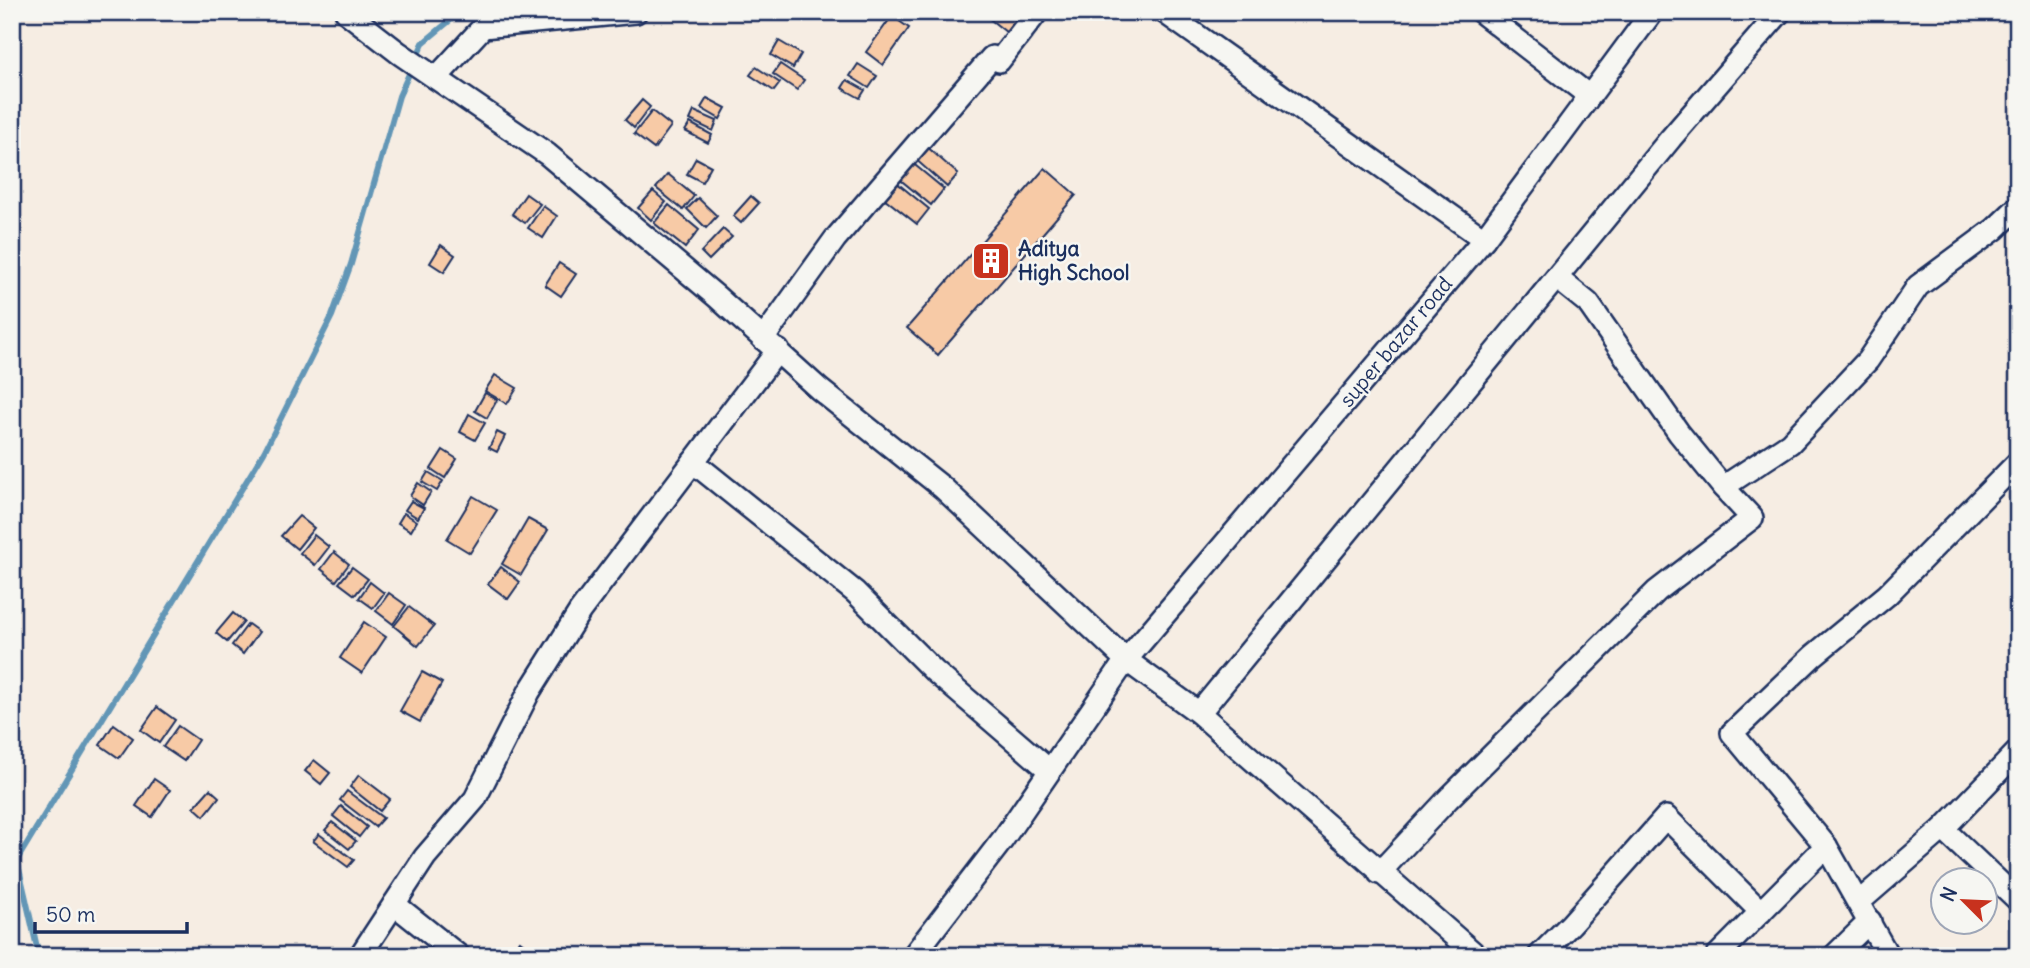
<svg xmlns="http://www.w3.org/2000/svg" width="2030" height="968" viewBox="0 0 2030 968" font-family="Delius,sans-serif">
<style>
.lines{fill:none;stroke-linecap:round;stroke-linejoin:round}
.stream{stroke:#6296b6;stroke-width:6}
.building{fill:#f7caa6;stroke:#1b2f5e;stroke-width:2}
.minor-casing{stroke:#1b2f5e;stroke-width:26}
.minor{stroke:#f6f6f2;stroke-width:21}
.labels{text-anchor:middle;stroke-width:5;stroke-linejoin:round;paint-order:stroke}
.poi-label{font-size:21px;font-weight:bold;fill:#1b2f5e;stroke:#f6f6f2;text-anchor:start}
.street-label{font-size:21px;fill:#1b2f5e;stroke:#f6f6f2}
</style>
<rect width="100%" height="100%" fill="#f6ede3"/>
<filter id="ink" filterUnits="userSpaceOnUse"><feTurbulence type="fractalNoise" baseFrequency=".0143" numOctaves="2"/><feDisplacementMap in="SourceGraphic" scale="14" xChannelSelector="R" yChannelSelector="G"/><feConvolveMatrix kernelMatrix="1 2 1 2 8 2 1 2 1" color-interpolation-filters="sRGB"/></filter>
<g filter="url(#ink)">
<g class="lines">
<path class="stream" d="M 39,956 L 17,860 L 264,452 L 332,316 L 351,264 L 399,96 L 423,43 L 459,13 L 478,12"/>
</g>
<g class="building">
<path d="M 981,12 L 1021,12 L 1006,32 Z"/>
<path d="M 892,16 L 909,28 L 883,65 L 866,52 Z"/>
<path d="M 779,41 L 801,54 L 793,68 L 771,55 Z"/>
<path d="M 780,64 L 804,80 L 797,90 L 773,74 Z"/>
<path d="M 858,64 L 877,76 L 869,88 L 850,76 Z"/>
<path d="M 756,67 L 780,83 L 774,91 L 750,75 Z"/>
<path d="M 847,80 L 865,90 L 860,98 L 842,88 Z"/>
<path d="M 707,98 L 726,108 L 720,119 L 701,108 Z"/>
<path d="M 642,100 L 650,107 L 634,128 L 625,120 Z"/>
<path d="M 652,111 L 671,126 L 654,149 L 634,134 Z"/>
<path d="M 694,111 L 717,121 L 713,131 L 690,120 Z"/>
<path d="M 690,123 L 712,135 L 708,143 L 685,131 Z"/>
<path d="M 925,145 L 958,174 L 947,187 L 914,158 Z"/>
<path d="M 696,158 L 711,166 L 702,182 L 687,174 Z"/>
<path d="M 910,161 L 944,189 L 931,205 L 897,177 Z"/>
<path d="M 1045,168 L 1076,195 L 938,355 L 907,328 Z"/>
<path d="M 668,174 L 694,196 L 683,210 L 656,188 Z"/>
<path d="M 896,182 L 929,209 L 917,224 L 884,198 Z"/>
<path d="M 653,191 L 666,202 L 651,220 L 638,208 Z"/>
<path d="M 526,194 L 540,204 L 525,223 L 512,214 Z"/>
<path d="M 751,196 L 759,203 L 741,223 L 733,216 Z"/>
<path d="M 698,198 L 717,216 L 706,228 L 687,209 Z"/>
<path d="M 669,205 L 699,230 L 685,248 L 654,223 Z"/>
<path d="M 543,206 L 557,216 L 543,238 L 528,228 Z"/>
<path d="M 723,229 L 732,237 L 709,260 L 701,252 Z"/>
<path d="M 441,245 L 455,255 L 444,272 L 430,263 Z"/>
<path d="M 559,263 L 576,274 L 561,296 L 545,285 Z"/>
<path d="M 495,375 L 517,388 L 507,404 L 485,391 Z"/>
<path d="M 485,393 L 497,400 L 487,418 L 475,411 Z"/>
<path d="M 469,414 L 485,423 L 475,440 L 460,432 Z"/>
<path d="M 497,432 L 505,436 L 497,452 L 489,448 Z"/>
<path d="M 443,450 L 457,459 L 445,478 L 431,469 Z"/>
<path d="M 428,472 L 443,481 L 437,491 L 422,482 Z"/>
<path d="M 418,483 L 431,492 L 423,505 L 410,496 Z"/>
<path d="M 473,496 L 497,510 L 470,553 L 447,539 Z"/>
<path d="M 411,501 L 424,508 L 418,518 L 405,510 Z"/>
<path d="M 404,513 L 417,521 L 411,531 L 398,523 Z"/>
<path d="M 299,516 L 314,528 L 297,549 L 281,536 Z"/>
<path d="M 528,519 L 548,530 L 521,575 L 502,564 Z"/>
<path d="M 314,535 L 329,547 L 315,565 L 300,553 Z"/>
<path d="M 334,552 L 349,564 L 336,581 L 321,569 Z"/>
<path d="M 352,567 L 368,579 L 355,595 L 339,583 Z"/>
<path d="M 501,567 L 520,582 L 508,599 L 488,584 Z"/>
<path d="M 370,582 L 384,593 L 373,608 L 359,598 Z"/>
<path d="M 389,593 L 406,605 L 393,624 L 376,611 Z"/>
<path d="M 409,607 L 434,626 L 418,646 L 394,626 Z"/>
<path d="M 233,613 L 244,622 L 227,642 L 216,633 Z"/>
<path d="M 364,622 L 386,637 L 362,673 L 340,658 Z"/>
<path d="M 248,624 L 259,632 L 243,654 L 232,645 Z"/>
<path d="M 422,672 L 442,683 L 420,722 L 400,711 Z"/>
<path d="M 157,707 L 175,720 L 159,743 L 141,730 Z"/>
<path d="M 114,724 L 133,738 L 119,758 L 100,745 Z"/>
<path d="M 178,726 L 198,740 L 184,761 L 163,747 Z"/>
<path d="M 314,760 L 330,773 L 321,784 L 305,771 Z"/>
<path d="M 359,775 L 390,799 L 380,811 L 350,787 Z"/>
<path d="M 154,779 L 170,790 L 152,817 L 136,806 Z"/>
<path d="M 210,789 L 219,797 L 204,816 L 194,807 Z"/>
<path d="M 347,791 L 383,818 L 375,827 L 340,800 Z"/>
<path d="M 341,806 L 367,827 L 359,837 L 333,816 Z"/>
<path d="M 332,822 L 356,841 L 349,849 L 325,830 Z"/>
<path d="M 319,834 L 354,860 L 348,867 L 313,841 Z"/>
<path d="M 520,941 L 539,955 L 539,956 L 509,956 Z"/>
</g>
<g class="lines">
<defs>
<g id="minor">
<path d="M 346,12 L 399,53 L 547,154 L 717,297 L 819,389 L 943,488 L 1126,660 L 1199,713 L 1477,956"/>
<path d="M 1164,12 L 1484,239"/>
<path d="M 1481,12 L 1588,95"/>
<path d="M 436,78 L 483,27 L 636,12"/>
<path d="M 1557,278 L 1588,303 L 1679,433 L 1723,487"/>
<path d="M 763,339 L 835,239 L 992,57 L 999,61 L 1037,12"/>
<path d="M 693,462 L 855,592 L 934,671 L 1049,770"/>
<path d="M 1199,713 L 1671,138 L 1780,12"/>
<path d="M 2018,751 L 1943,829 L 2018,900"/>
<path d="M 1379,873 L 1448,799 L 1657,591 L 1752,518 L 1723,487 L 1790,443 L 1868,360 L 1918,286 L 1995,229 L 2018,207"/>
<path d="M 1859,902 L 1943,829"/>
<path d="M 394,904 L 459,956"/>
<path d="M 360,956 L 425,857 L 475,799 L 529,692 L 580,611 L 778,350"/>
<path d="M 913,956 L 1003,839 L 1126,660 L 1484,239 L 1652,12"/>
<path d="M 1539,956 L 1571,924 L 1666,817 L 1761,912"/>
<path d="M 1717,956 L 1826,846"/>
<path d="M 1834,956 L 1870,921"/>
<path d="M 1888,956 L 1826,846 L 1732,733 L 1813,656 L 1887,595 L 2018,462"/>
</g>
</defs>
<use href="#minor" class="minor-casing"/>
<use href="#minor" class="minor"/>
</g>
</g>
<defs>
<symbol id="building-square" viewBox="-11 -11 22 22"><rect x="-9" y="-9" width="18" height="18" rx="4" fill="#c8321e" stroke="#f6f6f2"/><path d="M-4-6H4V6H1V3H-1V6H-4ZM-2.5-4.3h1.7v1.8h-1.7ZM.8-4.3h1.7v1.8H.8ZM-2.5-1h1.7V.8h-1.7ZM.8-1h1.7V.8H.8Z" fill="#fff"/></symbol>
</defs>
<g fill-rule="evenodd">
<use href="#building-square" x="969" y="239" width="44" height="44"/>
</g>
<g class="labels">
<g class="poi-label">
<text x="1018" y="256">Aditya<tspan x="1018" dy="24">High School</tspan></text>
</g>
<g class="street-label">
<text transform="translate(1396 342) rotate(-50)" y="7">super bazar road</text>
</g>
</g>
<rect width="2030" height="968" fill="none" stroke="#f6f6f2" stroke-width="42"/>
<rect x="21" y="21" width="1988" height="926" fill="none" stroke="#1b2f5e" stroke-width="2.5" filter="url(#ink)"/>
<g transform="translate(1964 901) rotate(294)"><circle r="33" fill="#f6f6f2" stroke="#9ea6b7" stroke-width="2"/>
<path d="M0-5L12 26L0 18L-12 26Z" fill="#c8321e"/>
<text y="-10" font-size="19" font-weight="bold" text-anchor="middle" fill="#1b2f5e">N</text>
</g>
<path d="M35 922v10h152v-10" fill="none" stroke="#1b2f5e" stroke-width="3.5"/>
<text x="46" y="922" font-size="21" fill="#1b2f5e" stroke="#f6f6f2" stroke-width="5" paint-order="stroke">50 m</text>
</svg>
